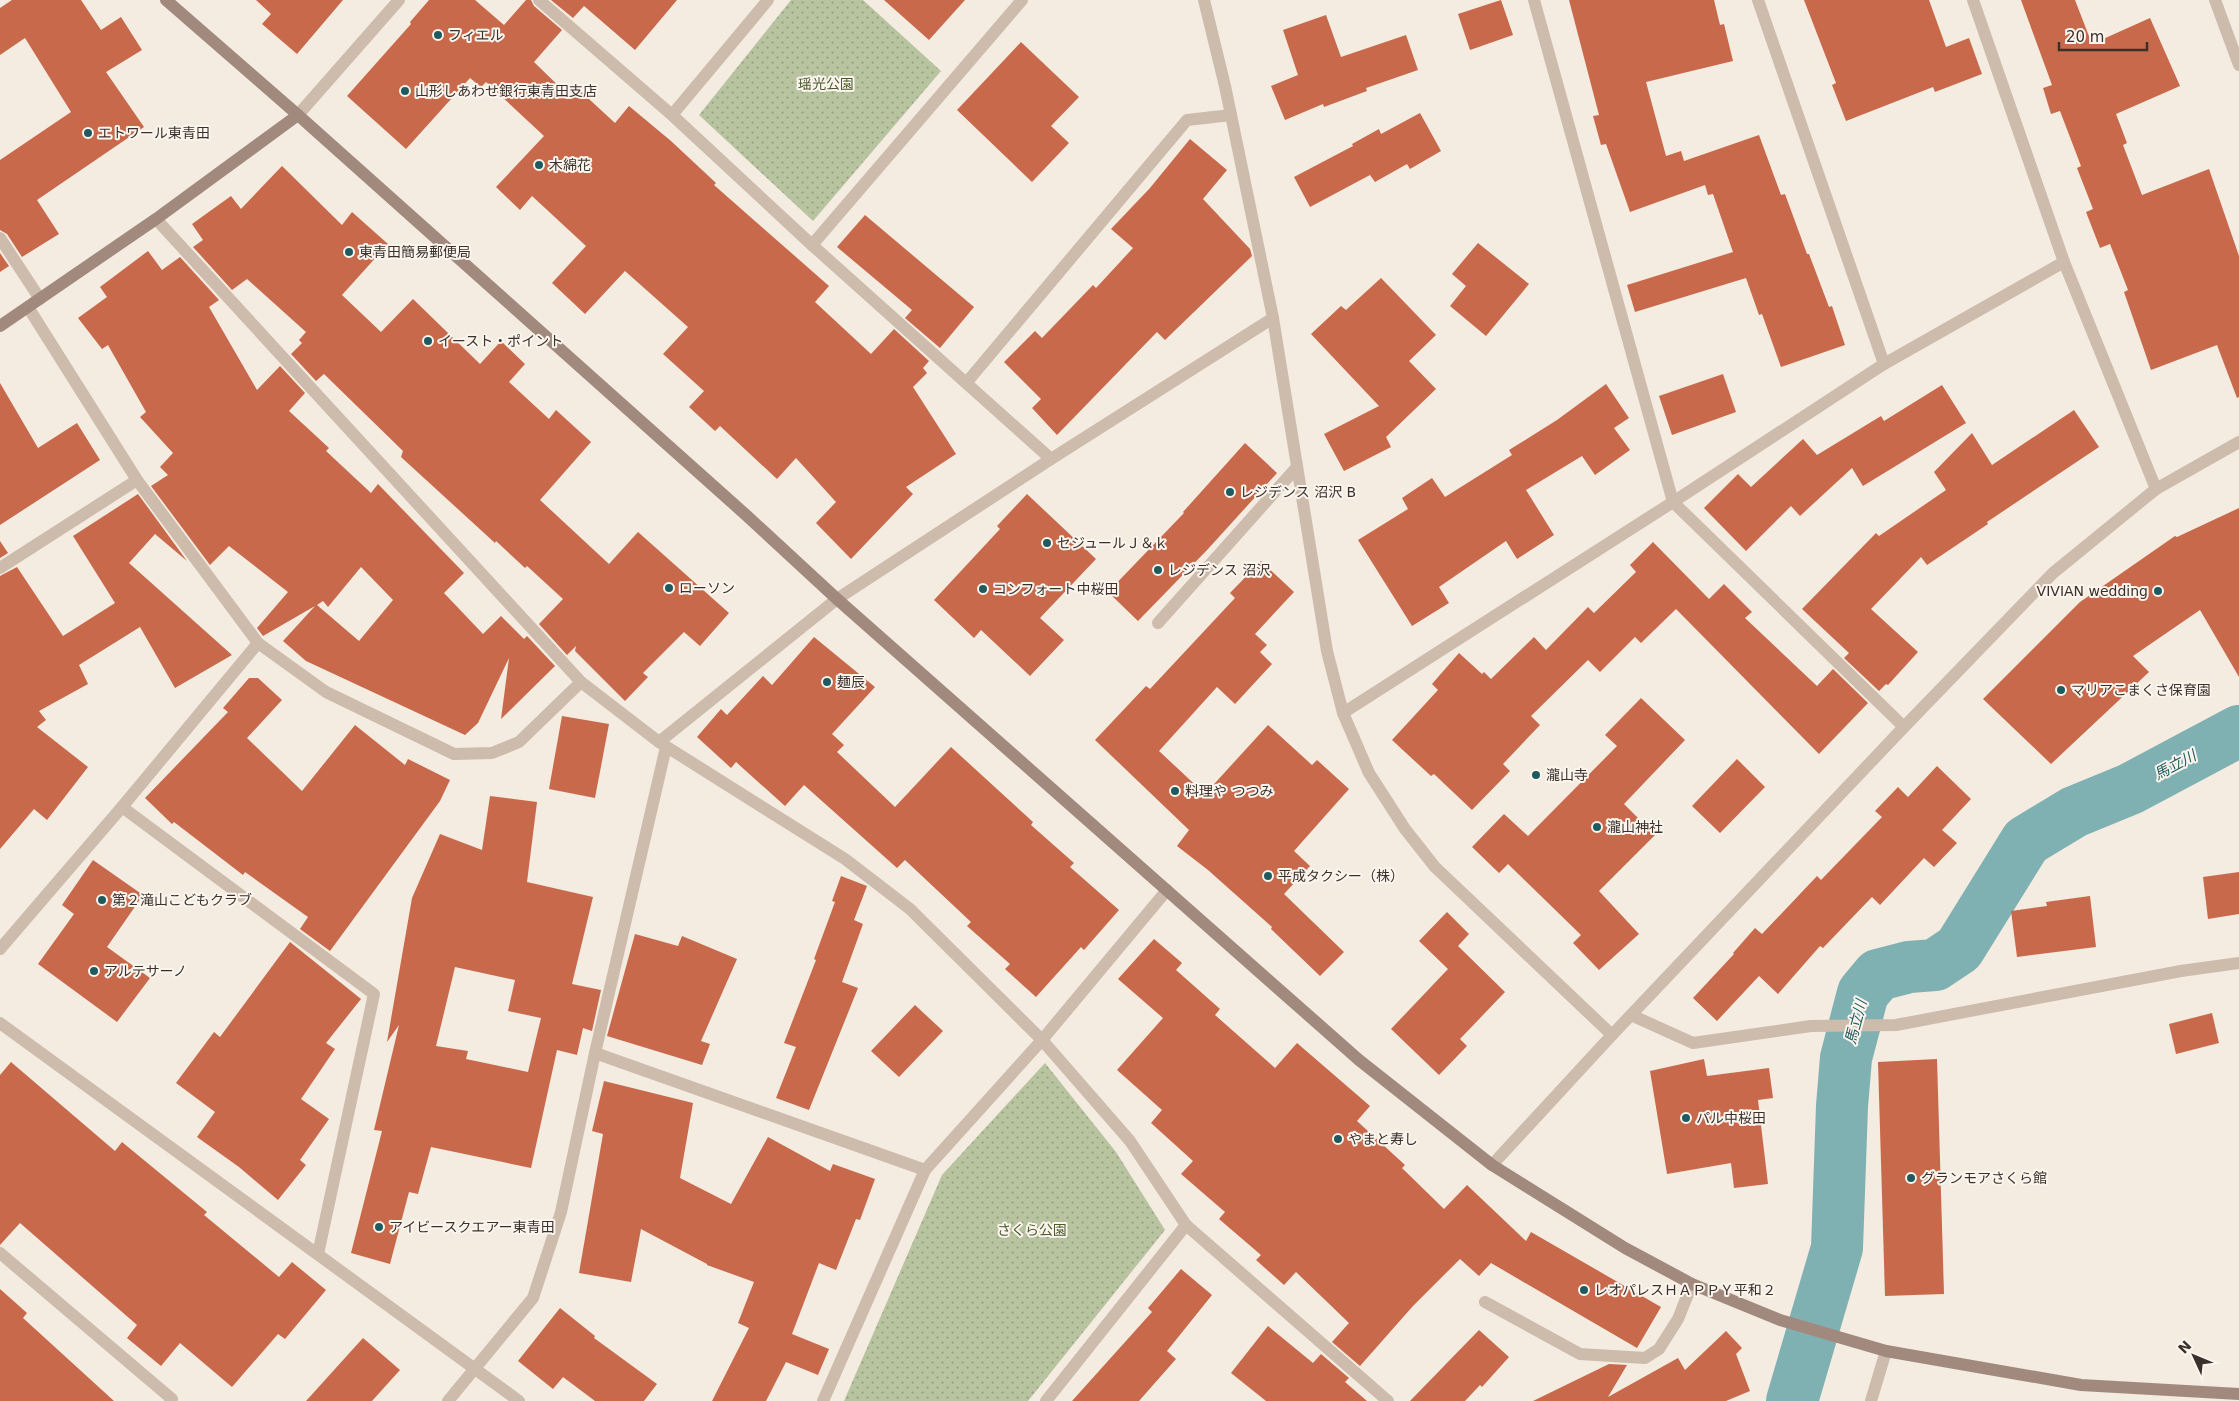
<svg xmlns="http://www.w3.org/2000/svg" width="2239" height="1401" viewBox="0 0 2239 1401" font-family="'DejaVu Sans','Noto Sans JP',sans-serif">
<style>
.grass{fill:url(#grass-dots)}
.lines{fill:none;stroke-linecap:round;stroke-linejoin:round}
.river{stroke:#7fb0b2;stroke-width:52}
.building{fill:#c8694b;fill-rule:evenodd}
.lane{stroke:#cdbbac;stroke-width:12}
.street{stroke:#cdbbac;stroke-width:12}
.secondary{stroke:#a18a7d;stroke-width:12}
.poi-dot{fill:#1f5a5e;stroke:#fbf5ee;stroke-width:2}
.labels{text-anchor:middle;stroke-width:4;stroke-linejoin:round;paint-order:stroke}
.poi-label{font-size:14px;fill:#3b302b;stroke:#fbf5ee;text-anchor:start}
.park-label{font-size:14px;fill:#4a5a2e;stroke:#fbf5ee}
.water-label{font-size:15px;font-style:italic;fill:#1f5a5e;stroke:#fbf5ee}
</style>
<defs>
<pattern id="grass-dots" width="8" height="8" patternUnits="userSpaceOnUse" patternTransform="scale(1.25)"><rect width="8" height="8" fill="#b8c4a0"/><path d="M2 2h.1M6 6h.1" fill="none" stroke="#97a083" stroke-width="1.8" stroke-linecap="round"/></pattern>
</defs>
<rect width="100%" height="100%" fill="#f4ebe1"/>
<g class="grass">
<path d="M 791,0 L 863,0 L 941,71 L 813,221 L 699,115 Z"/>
<path d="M 1045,1063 L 1116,1152 L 1165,1230 L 1028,1401 L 844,1401 L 942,1175 Z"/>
</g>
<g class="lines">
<path class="river" d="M 1792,1401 L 1837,1248 L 1842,1106 L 1846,1058 L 1863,993 L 1878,975 L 1909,967 L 1935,965 L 1959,949 L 2026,841 L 2074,812 L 2130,789 L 2239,731"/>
</g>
<g class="building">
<path d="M 12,0 L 81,0 L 101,30 L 121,17 L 142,50 L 106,72 L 144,127 L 37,200 L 59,234 L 22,257 L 7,234 L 0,230 L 0,160 L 71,112 L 25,38 L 0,55 L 0,8 Z"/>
<path d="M 256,0 L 343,0 L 297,54 L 262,24 L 271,14 Z"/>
<path d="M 429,0 L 475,0 L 504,25 L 526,0 L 531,0 L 534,6 L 562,30 L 534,62 L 569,96 L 577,88 L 615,123 L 629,106 L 671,141 L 716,183 L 714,185 L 829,286 L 815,302 L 871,354 L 894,329 L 929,361 L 923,368 L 927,373 L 913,387 L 956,454 L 906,487 L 913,494 L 851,559 L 816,523 L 836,502 L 796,458 L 777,479 L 720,426 L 715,431 L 689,407 L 704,391 L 663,354 L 688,327 L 625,271 L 585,314 L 552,283 L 586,246 L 532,196 L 520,210 L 496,187 L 544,136 L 486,82 L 481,87 L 470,78 L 406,149 L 347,96 L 411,24 L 410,22 Z"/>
<path d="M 551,0 L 677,0 L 635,50 L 584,6 L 573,18 Z"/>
<path d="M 884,0 L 965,0 L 929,40 Z"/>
<path d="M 1501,0 L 1513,35 L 1470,50 L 1458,14 Z"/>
<path d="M 1569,0 L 1714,0 L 1720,25 L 1724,24 L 1733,61 L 1646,82 L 1666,156 L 1681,151 L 1684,161 L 1759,135 L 1781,195 L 1785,194 L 1807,254 L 1809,254 L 1829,307 L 1832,306 L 1845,345 L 1781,367 L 1762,314 L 1759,315 L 1746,278 L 1635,312 L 1627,285 L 1733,252 L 1713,194 L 1708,195 L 1705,185 L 1630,212 L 1606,144 L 1601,145 L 1593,116 L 1599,115 Z"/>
<path d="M 1804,0 L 1929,0 L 1946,47 L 1969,38 L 1982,74 L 1935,92 L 1933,87 L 1846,121 L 1832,85 L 1836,83 Z"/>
<path d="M 2021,0 L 2075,0 L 2092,44 L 2150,18 L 2180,86 L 2116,114 L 2127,143 L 2123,145 L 2142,195 L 2209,169 L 2239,256 L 2239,397 L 2237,398 L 2217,345 L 2151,370 L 2124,292 L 2128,290 L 2110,244 L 2100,248 L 2086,212 L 2093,209 L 2077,168 L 2081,166 L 2060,111 L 2051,114 L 2043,88 L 2052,85 Z"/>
<path d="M 1326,15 L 1341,57 L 1406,35 L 1418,70 L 1366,88 L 1367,91 L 1324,107 L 1323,104 L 1285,120 L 1271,86 L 1298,75 L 1283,30 Z"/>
<path d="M 1021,42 L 1079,97 L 1051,126 L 1069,143 L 1032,182 L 957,110 Z"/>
<path d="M 1420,113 L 1441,151 L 1410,169 L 1407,164 L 1375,182 L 1370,175 L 1310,207 L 1294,177 L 1353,146 L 1352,144 L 1379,129 L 1381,134 Z"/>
<path d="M 1190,139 L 1227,170 L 1203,199 L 1250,249 L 1252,256 L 1165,340 L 1157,332 L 1057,435 L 1032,408 L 1041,399 L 1004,362 L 1035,331 L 1042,338 L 1093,285 L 1096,288 L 1133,248 L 1111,229 L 1150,188 Z"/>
<path d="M 282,166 L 342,225 L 352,212 L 388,244 L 342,295 L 381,332 L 413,299 L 480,364 L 501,341 L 525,364 L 509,382 L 549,419 L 556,410 L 591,442 L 540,500 L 609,564 L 638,532 L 729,613 L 700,646 L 684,632 L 643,673 L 648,677 L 625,701 L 575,651 L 576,646 L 567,655 L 539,624 L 563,599 L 527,566 L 525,568 L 496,541 L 495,543 L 401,457 L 403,451 L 324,374 L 316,381 L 291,354 L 302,343 L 299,340 L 306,332 L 247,279 L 232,290 L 193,247 L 203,240 L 192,224 L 231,196 L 241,209 Z"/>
<path d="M 865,215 L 974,307 L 940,348 L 905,318 L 912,310 L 837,247 Z"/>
<path d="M 1478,243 L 1529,284 L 1486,336 L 1450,306 L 1466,286 L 1452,274 Z"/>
<path d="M 148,251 L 162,270 L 180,257 L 219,300 L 209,307 L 257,390 L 280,366 L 305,393 L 289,411 L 329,448 L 326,451 L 371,493 L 378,484 L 464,573 L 444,593 L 483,634 L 501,616 L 524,639 L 527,636 L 555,666 L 501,719 L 509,658 L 478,723 L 465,735 L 306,661 L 283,641 L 315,606 L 263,636 L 257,628 L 288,592 L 229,546 L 210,565 L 151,486 L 168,475 L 160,467 L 173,453 L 140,417 L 146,412 L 108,345 L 102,349 L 78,318 L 107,297 L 100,287 ZM 361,567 L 393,600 L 359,641 L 317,605 L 323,601 L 328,607 Z"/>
<path d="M 0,253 L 9,266 L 0,272 Z"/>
<path d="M 1381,278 L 1436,335 L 1409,361 L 1436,389 L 1386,437 L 1391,447 L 1344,471 L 1324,434 L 1379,406 L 1311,334 L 1341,306 L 1346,310 Z"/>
<path d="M 1723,374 L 1736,412 L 1672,435 L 1659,396 Z"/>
<path d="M 0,383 L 38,448 L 77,423 L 100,460 L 0,525 Z"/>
<path d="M 1606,384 L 1629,418 L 1614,428 L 1630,450 L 1595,475 L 1582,456 L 1526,490 L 1554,535 L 1517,559 L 1506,541 L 1439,587 L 1449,603 L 1412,626 L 1358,540 L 1408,509 L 1402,498 L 1432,478 L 1445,497 L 1512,455 L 1509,450 L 1557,420 Z"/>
<path d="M 1942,385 L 1966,423 L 1863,486 L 1852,468 L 1800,516 L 1791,506 L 1746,551 L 1704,508 L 1738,474 L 1751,487 L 1803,439 L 1817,455 L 1881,416 L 1884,421 Z"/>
<path d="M 2074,410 L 2099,447 L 1987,522 L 1988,524 L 1927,565 L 1921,557 L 1871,609 L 1918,652 L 1888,685 L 1886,684 L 1879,691 L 1844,658 L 1849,653 L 1802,609 L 1876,533 L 1879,536 L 1946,490 L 1934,472 L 1972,433 L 1992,465 Z"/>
<path d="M 1245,443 L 1277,473 L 1208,549 L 1138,621 L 1108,592 L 1184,513 L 1183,512 Z"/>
<path d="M 138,494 L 187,561 L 155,534 L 129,563 L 232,655 L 175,688 L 140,627 L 79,665 L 88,684 L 39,711 L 46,720 L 37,727 L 88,767 L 47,820 L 34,809 L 0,849 L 0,576 L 17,567 L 63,636 L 115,603 L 73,536 Z"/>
<path d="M 1027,494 L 1096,559 L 1040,618 L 1064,640 L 1030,676 L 981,630 L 974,638 L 934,600 L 1000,529 L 997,526 Z"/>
<path d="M 2239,508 L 2239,677 L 2200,610 L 2133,656 L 2149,672 L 2051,764 L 1983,699 L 2080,602 L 2175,536 L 2177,537 Z"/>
<path d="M 0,541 L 8,553 L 0,558 Z"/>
<path d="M 1653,542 L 1709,599 L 1724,584 L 1752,612 L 1745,618 L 1817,686 L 1833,669 L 1868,703 L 1819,754 L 1676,609 L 1641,643 L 1635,637 L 1600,672 L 1588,660 L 1531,716 L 1540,725 L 1503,764 L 1510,771 L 1472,810 L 1434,774 L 1431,776 L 1392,740 L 1438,690 L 1432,684 L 1459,653 L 1482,674 L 1484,672 L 1491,679 L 1534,637 L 1546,650 L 1588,607 L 1594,613 L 1636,572 L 1630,565 Z"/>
<path d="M 1261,561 L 1294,592 L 1255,634 L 1267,645 L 1260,652 L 1272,664 L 1235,704 L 1217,687 L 1159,751 L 1205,794 L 1268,725 L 1312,765 L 1317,760 L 1349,789 L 1294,851 L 1310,866 L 1284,894 L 1344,952 L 1320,976 L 1271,929 L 1272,927 L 1208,870 L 1177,846 L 1189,830 L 1095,740 L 1146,686 L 1150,689 L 1235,598 L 1230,593 Z"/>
<path d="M 814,637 L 875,687 L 832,734 L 844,745 L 837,752 L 895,807 L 951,747 L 1033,822 L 1031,825 L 1074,863 L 1070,867 L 1119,910 L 1084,950 L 1081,947 L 1036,997 L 1005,969 L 1010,964 L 967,926 L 971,922 L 905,860 L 897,868 L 804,785 L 785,806 L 736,762 L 731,768 L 697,737 L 721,709 L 727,715 L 763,676 L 772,685 Z"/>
<path d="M 249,678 L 258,678 L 282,700 L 247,738 L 302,791 L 355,725 L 405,765 L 408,759 L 450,780 L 440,801 L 330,951 L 300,929 L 308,917 L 245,872 L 243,875 L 174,822 L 172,824 L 145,798 L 228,712 L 223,708 Z"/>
<path d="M 1641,698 L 1685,740 L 1624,804 L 1655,835 L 1599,891 L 1639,934 L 1599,970 L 1573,943 L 1581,935 L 1508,864 L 1499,873 L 1472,847 L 1504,814 L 1528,836 L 1617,746 L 1605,735 Z"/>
<path d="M 562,716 L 609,724 L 595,798 L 549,789 Z"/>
<path d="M 1737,759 L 1765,787 L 1720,833 L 1692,806 Z"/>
<path d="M 1937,766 L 1971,799 L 1942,830 L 1957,843 L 1934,867 L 1924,858 L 1880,905 L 1872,897 L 1823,948 L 1820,946 L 1778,994 L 1759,976 L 1717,1021 L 1693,998 L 1734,954 L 1733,953 L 1755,928 L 1762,934 L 1817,876 L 1821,880 L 1882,817 L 1875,811 L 1898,787 L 1908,797 Z"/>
<path d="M 490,796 L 537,802 L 527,882 L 593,897 L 572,984 L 601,990 L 592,1031 L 583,1028 L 577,1055 L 557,1050 L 531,1168 L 431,1147 L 418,1194 L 409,1192 L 390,1264 L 351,1253 L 382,1131 L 374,1130 L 399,1025 L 387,1042 L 412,898 L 440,834 L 482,850 ZM 455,967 L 515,980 L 508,1011 L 541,1018 L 528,1072 L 466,1059 L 468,1051 L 436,1046 Z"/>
<path d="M 93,860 L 143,895 L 107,947 L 150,978 L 117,1022 L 38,964 L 74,914 L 62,905 Z"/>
<path d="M 2239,872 L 2239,914 L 2208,919 L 2203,877 Z"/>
<path d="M 841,876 L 867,886 L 854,920 L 863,924 L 842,982 L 858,988 L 809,1110 L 776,1098 L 796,1047 L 784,1043 L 816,960 L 814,959 L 835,902 L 832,901 Z"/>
<path d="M 2090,896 L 2096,947 L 2017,957 L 2011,911 L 2047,906 L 2046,902 Z"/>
<path d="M 1447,912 L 1469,934 L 1458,946 L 1505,992 L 1460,1039 L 1467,1046 L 1439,1075 L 1391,1029 L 1448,969 L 1419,941 Z"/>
<path d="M 635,934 L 678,946 L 682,936 L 737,959 L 701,1041 L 710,1044 L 702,1065 L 607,1036 Z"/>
<path d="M 1154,939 L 1182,963 L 1176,970 L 1220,1009 L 1215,1015 L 1275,1068 L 1297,1043 L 1370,1106 L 1357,1121 L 1405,1165 L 1402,1168 L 1444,1209 L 1467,1185 L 1526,1241 L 1531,1232 L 1661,1307 L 1637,1348 L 1491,1263 L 1479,1276 L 1460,1259 L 1413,1306 L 1360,1366 L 1332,1342 L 1349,1323 L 1296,1272 L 1284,1285 L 1256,1260 L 1261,1255 L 1219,1219 L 1225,1212 L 1181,1174 L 1193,1161 L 1151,1123 L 1162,1110 L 1117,1070 L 1163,1018 L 1118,979 Z"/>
<path d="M 290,942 L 361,999 L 326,1043 L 335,1049 L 301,1099 L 329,1119 L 300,1160 L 306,1165 L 278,1200 L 239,1167 L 197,1137 L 215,1112 L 176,1083 L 214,1032 L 220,1037 Z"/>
<path d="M 915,1005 L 943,1031 L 899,1077 L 871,1051 Z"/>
<path d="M 2212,1013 L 2219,1043 L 2176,1054 L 2169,1024 Z"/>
<path d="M 1704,1059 L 1707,1076 L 1769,1068 L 1773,1098 L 1758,1100 L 1768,1184 L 1734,1188 L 1731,1163 L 1667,1174 L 1650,1071 Z"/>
<path d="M 1937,1059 L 1944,1294 L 1885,1296 L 1878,1062 Z"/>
<path d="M 11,1062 L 115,1151 L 122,1142 L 207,1212 L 204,1215 L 279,1277 L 292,1262 L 326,1290 L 285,1339 L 278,1334 L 232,1387 L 180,1343 L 161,1366 L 127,1338 L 137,1325 L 20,1223 L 0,1245 L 0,1075 Z"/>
<path d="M 604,1081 L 693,1103 L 680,1178 L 731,1204 L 768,1137 L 830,1171 L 833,1164 L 875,1179 L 860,1220 L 856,1219 L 836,1270 L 819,1263 L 792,1334 L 829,1349 L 818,1375 L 786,1362 L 766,1401 L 712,1401 L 749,1328 L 738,1323 L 754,1282 L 707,1265 L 707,1264 L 641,1229 L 631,1282 L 579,1273 L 603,1134 L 592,1131 Z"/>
<path d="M 1181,1269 L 1212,1295 L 1167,1351 L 1176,1359 L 1139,1401 L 1072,1401 L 1152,1312 L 1148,1308 Z"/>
<path d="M 0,1289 L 27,1313 L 23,1318 L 114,1401 L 0,1401 Z"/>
<path d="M 560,1308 L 595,1336 L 594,1338 L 657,1384 L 644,1401 L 595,1401 L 563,1377 L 553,1389 L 518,1361 Z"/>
<path d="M 1268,1326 L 1313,1363 L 1321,1354 L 1349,1378 L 1345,1382 L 1367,1401 L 1266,1401 L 1231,1373 Z"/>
<path d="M 1479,1330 L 1509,1357 L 1482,1387 L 1480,1385 L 1465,1401 L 1410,1401 Z"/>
<path d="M 1726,1331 L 1742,1348 L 1736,1354 L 1750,1391 L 1726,1401 L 1533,1401 L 1609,1364 L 1627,1365 L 1608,1397 L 1678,1358 L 1685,1370 Z"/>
<path d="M 363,1338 L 400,1370 L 372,1401 L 306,1401 Z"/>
</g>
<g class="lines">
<g class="lane">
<path d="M 539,0 L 672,115 L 812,245 L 1051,459"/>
<path d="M 1204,0 L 1225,86 L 1273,318 L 1327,651 L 1343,713 L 1369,773 L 1405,829 L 1435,867 L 1612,1035"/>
<path d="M 1534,0 L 1673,502 L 1904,727"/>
<path d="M 1758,0 L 1884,364"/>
<path d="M 1973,0 L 2064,262 L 2156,489"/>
<path d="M 2215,0 L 2239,65"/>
<path d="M 672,115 L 768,0"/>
<path d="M 156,219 L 581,682"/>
<path d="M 812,245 L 1022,0"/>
<path d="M 28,307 L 137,480 L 258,643 L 326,692 L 454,754 L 492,753 L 519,742 L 581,682 L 659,742 L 845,859 L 910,909 L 1042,1040 L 1130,1141 L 1186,1225 L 1388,1401"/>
<path d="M 967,382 L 1187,120 L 1231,115"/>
<path d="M 1158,623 L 1297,467"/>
<path d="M 1343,713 L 1673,502 L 1884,364 L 2064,262"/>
<path d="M 659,742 L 837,599 L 1051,459 L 1273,318"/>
<path d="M 122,807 L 374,994 L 318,1254"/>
<path d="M 0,949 L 122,807 L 258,643"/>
<path d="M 1631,1015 L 1693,1043 L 1811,1026 L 1896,1025 L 2181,971 L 2239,963"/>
<path d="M 0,1023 L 519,1401"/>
<path d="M 595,1053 L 925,1170"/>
<path d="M 0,1253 L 172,1399 L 170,1401"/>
<path d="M 1485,1302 L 1580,1354 L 1645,1358 L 1659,1349 L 1678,1319 L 1692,1284"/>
<path d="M 448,1401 L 533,1298 L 561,1212 L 595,1053 L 666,747"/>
<path d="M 823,1401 L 925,1170 L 1042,1040 L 1167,890"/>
<path d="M 1046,1401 L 1186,1225"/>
<path d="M 1871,1401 L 1886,1351"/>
</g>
<g class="street">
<path d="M 298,115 L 399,0"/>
<path d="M 0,238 L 40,299"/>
<path d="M 0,568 L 137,480"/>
<path d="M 1492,1165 L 1612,1035 L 1904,727 L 2053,573 L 2156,489 L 2239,442"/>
</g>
<g class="secondary">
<path d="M 166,0 L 298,115 L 746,515 L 837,599 L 1359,1060 L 1492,1165 L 1625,1248 L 1692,1284 L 1780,1320 L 1886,1351 L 2081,1385 L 2239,1394"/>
<path d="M 0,326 L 156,219 L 298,115"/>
</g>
</g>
<g class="poi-dot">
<circle cx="438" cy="35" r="5"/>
<circle cx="405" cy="91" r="5"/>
<circle cx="88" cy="133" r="5"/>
<circle cx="539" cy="165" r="5"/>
<circle cx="349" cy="252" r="5"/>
<circle cx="428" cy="341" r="5"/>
<circle cx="1230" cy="492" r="5"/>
<circle cx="1047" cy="543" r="5"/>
<circle cx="1158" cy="570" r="5"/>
<circle cx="669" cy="588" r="5"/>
<circle cx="983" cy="589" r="5"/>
<circle cx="2158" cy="591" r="5"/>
<circle cx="827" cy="682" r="5"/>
<circle cx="2061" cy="690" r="5"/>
<circle cx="1536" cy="775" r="5"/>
<circle cx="1175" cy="791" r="5"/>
<circle cx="1597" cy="827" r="5"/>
<circle cx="1268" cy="876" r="5"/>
<circle cx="102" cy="900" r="5"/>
<circle cx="94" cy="971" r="5"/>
<circle cx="1686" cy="1118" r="5"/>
<circle cx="1338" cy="1139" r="5"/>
<circle cx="1911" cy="1178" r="5"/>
<circle cx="379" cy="1227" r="5"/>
<circle cx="1584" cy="1290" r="5"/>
</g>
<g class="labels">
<g class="poi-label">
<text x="448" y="40">フィエル</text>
<text x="415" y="96">山形しあわせ銀行東青田支店</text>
<text x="98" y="138">エトワール東青田</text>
<text x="549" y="170">木綿花</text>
<text x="359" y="257">東青田簡易郵便局</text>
<text x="438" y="346">イースト・ポイント</text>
<text x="1240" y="497">レジデンス 沼沢 B</text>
<text x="1057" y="548">セジュールＪ＆ｋ</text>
<text x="1168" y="575">レジデンス 沼沢</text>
<text x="679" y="593">ローソン</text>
<text x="993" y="594">コンフォート中桜田</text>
<text x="2148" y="596" text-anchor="end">VIVIAN wedding</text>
<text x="837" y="687">麺辰</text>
<text x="2071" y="695">マリアこまくさ保育園</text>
<text x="1546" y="780">瀧山寺</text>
<text x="1185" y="796">料理や つつみ</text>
<text x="1607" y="832">瀧山神社</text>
<text x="1278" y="881">平成タクシー（株）</text>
<text x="112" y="905">第２滝山こどもクラブ</text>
<text x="104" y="976">アルテサーノ</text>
<text x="1696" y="1123">パル中桜田</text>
<text x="1348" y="1144">やまと寿し</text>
<text x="1921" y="1183">グランモアさくら館</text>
<text x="389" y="1232">アイビースクエアー東青田</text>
<text x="1594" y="1295">レオパレスＨＡＰＰＹ平和２</text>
</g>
<g class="park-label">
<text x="826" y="89">瑶光公園</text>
<text x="1032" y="1235">さくら公園</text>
</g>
<g class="water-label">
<text transform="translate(2175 765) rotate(-28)" y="5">馬立川</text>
<text transform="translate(1856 1022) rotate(-75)" y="5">馬立川</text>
</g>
</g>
<g transform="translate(2194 1356) rotate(314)" stroke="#fbf5ee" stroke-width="4" paint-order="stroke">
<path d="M0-4L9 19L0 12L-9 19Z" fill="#3b302b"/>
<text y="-8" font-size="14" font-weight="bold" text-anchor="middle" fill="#3b302b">N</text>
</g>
<path d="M2059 42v8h88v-8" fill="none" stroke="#3b302b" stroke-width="2.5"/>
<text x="2066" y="42" font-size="15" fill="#3b302b" stroke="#fbf5ee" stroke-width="4" paint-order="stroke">20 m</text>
</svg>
